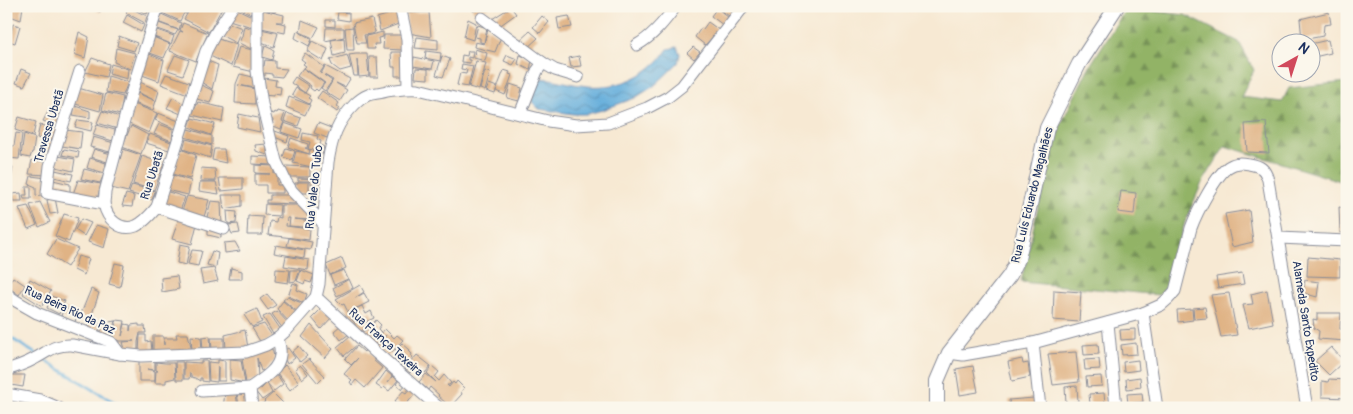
<svg xmlns="http://www.w3.org/2000/svg" width="1353" height="414" viewBox="0 0 1353 414" font-family="Pangolin,sans-serif">
<style>
.forest{fill:url(#forest-firs);stroke:#567162}
.water{fill:url(#water-waves);stroke:#3f6e9c}
.lines{fill:none;stroke-linecap:round;stroke-linejoin:round}
.stream{stroke:#63addb;stroke-width:3}
.building{fill:#e0b385}
.minor-casing{stroke:#898c98;stroke-width:13}
.major-casing{stroke:#898c98;stroke-width:16}
.minor{stroke:#fff;stroke-width:11}
.major{stroke:#fff;stroke-width:14}
.labels{text-anchor:middle;stroke-width:4;stroke-linejoin:round;paint-order:stroke}
.street-label{font-size:12px;fill:#1b2f5e;stroke:#fbf7ec}
</style>
<defs>
<pattern id="forest-firs" width="22" height="20" patternUnits="userSpaceOnUse" patternTransform="scale(1.25)"><rect width="22" height="20" fill="#92b366"/><path d="M5 1l3.5 6h-7zM16 11l3.5 6h-7z" fill="#769257"/></pattern>
<pattern id="water-waves" width="16" height="10" patternUnits="userSpaceOnUse" patternTransform="scale(1.25)"><rect width="16" height="10" fill="#63addb"/><path d="M0 5q4-4 8 0t8 0" fill="none" stroke="#518db5"/></pattern>
</defs>
<rect width="100%" height="100%" fill="#fbf7ec"/>
<filter id="ink" filterUnits="userSpaceOnUse"><feTurbulence type="fractalNoise" baseFrequency=".02" numOctaves="2"/><feDisplacementMap in="SourceGraphic" scale="10" xChannelSelector="R" yChannelSelector="G"/><feConvolveMatrix kernelMatrix="1 2 1 2 8 2 1 2 1" color-interpolation-filters="sRGB"/></filter>
<filter id="wash" filterUnits="userSpaceOnUse"><feTurbulence type="fractalNoise" baseFrequency=".0096" numOctaves="4" result="noise"/><feDisplacementMap in="SourceGraphic" scale="20" xChannelSelector="R" yChannelSelector="G"/><feGaussianBlur stdDeviation="1.12" result="paint"/><feColorMatrix in="noise" values="0 0 0 0 0 0 0 0 0 0 0 0 0 0 0 0 0 1.4 0 .05"/><feComposite in="paint" operator="in"/></filter>
<g filter="url(#wash)">
<rect width="100%" height="100%" fill="#f7e9d3"/>
<path class="forest" d="M 1126,8 L 1185,15 L 1239,42 L 1254,70 L 1241,97 L 1282,102 L 1289,88 L 1347,82 L 1347,183 L 1225,146 L 1201,185 L 1185,222 L 1168,285 L 1159,295 L 1021,282 L 1054,138 L 1088,69 Z"/>
<path class="water" d="M 677,47 L 680,54 L 678,63 L 654,86 L 635,98 L 602,110 L 587,114 L 573,114 L 539,109 L 532,102 C 532,92 534,85 542,78 C 557,79 572,85 588,86 C 620,89 650,75 668,49 Z"/>
<g class="lines">
<g class="stream">
<path d="M 6,335 L 36,354"/>
<path d="M 41,358 L 124,408"/>
</g>
</g>
<g id="blocks">
<g class="building">
<path d="M 6,6 L 23,6 L 21,20 L 10,16 L 9,21 L 6,20 Z"/>
<path d="M 90,6 L 103,6 L 100,12 Z"/>
<path d="M 130,6 L 150,6 L 147,14 Z"/>
<path d="M 163,6 L 183,6 L 189,9 L 186,14 L 184,13 L 180,21 L 160,12 Z"/>
<path d="M 192,6 L 223,6 L 209,32 L 184,19 Z"/>
<path d="M 240,6 L 253,6 L 251,14 L 239,8 Z"/>
<path d="M 262,6 L 277,6 L 275,12 L 261,9 Z"/>
<path d="M 333,6 L 348,6 L 348,12 L 333,10 Z"/>
<path d="M 386,6 L 393,6 L 394,10 L 385,14 L 383,8 Z"/>
<path d="M 472,6 L 489,6 L 489,7 L 473,11 Z"/>
<path d="M 719,6 L 733,6 L 736,8 L 729,16 L 718,8 Z"/>
<path d="M 128,7 L 147,16 L 145,23 L 126,13 Z"/>
<path d="M 511,7 L 516,14 L 498,27 L 492,19 Z"/>
<path d="M 717,8 L 729,18 L 723,25 L 711,16 Z"/>
<path d="M 237,9 L 252,16 L 252,27 L 229,20 Z"/>
<path d="M 263,10 L 284,15 L 283,22 L 276,22 L 286,24 L 285,33 L 261,28 Z"/>
<path d="M 338,12 L 349,13 L 349,21 L 337,19 Z"/>
<path d="M 396,12 L 401,23 L 380,31 L 377,18 Z"/>
<path d="M 429,12 L 431,37 L 408,33 L 406,13 Z"/>
<path d="M 1329,12 L 1331,24 L 1324,25 L 1323,36 L 1302,40 L 1300,19 Z"/>
<path d="M 159,13 L 181,23 L 179,30 L 155,21 Z"/>
<path d="M 127,15 L 144,25 L 141,32 L 123,23 Z"/>
<path d="M 542,16 L 549,22 L 540,33 L 533,27 Z"/>
<path d="M 569,16 L 572,27 L 559,29 L 557,18 Z"/>
<path d="M 372,19 L 375,32 L 371,34 L 364,35 L 366,43 L 357,43 L 353,23 Z"/>
<path d="M 468,19 L 476,23 L 473,40 L 464,37 Z"/>
<path d="M 302,20 L 319,27 L 313,38 L 300,32 Z"/>
<path d="M 326,20 L 335,20 L 335,27 L 326,26 Z"/>
<path d="M 156,22 L 178,30 L 175,35 L 155,28 Z"/>
<path d="M 708,22 L 719,30 L 705,45 L 695,37 L 701,28 L 703,29 Z"/>
<path d="M 183,23 L 208,33 L 196,61 L 170,51 L 180,31 L 183,32 L 180,30 Z"/>
<path d="M 229,23 L 242,28 L 236,43 L 220,35 Z"/>
<path d="M 13,24 L 20,26 L 15,43 L 9,41 Z"/>
<path d="M 478,25 L 487,28 L 484,43 L 480,42 L 480,38 L 475,37 Z"/>
<path d="M 244,26 L 252,29 L 251,49 L 239,43 L 242,36 Z"/>
<path d="M 353,27 L 354,50 L 347,50 L 345,28 Z"/>
<path d="M 326,28 L 344,28 L 344,37 L 325,41 Z"/>
<path d="M 154,29 L 174,36 L 171,44 L 152,36 Z"/>
<path d="M 261,29 L 278,33 L 274,47 L 259,41 Z"/>
<path d="M 488,29 L 501,37 L 495,52 L 474,47 L 475,42 L 484,44 Z"/>
<path d="M 297,31 L 312,39 L 309,46 L 295,38 Z"/>
<path d="M 530,31 L 538,38 L 527,48 L 518,42 Z"/>
<path d="M 79,32 L 89,37 L 85,58 L 74,54 Z"/>
<path d="M 383,32 L 383,37 L 378,38 L 379,44 L 374,44 L 375,49 L 367,49 L 366,36 Z"/>
<path d="M 384,35 L 402,35 L 402,50 L 383,49 Z"/>
<path d="M 119,36 L 137,43 L 134,51 L 117,46 Z"/>
<path d="M 153,37 L 170,44 L 164,58 L 147,52 Z"/>
<path d="M 417,37 L 438,40 L 438,50 L 415,48 Z"/>
<path d="M 344,38 L 345,53 L 334,56 L 331,40 Z"/>
<path d="M 218,39 L 237,45 L 231,66 L 210,56 Z"/>
<path d="M 1328,40 L 1331,53 L 1310,58 L 1310,44 Z"/>
<path d="M 312,41 L 328,49 L 323,61 L 307,51 Z"/>
<path d="M 265,46 L 274,50 L 272,60 L 262,57 Z"/>
<path d="M 239,47 L 253,50 L 254,72 L 233,67 Z"/>
<path d="M 693,47 L 700,52 L 694,59 L 687,53 Z"/>
<path d="M 116,48 L 135,53 L 130,69 L 114,62 Z"/>
<path d="M 475,49 L 487,53 L 485,61 L 474,58 Z"/>
<path d="M 426,51 L 441,53 L 440,61 L 425,58 Z"/>
<path d="M 468,51 L 473,51 L 472,58 L 468,57 L 468,60 L 470,60 L 470,63 L 461,62 L 462,55 L 467,56 Z"/>
<path d="M 391,52 L 403,52 L 404,76 L 395,76 L 395,67 L 392,67 Z"/>
<path d="M 147,53 L 164,60 L 159,81 L 142,75 Z"/>
<path d="M 305,53 L 324,67 L 320,73 L 321,74 L 325,66 L 350,79 L 345,87 L 336,83 L 347,90 L 340,101 L 326,92 L 333,80 L 324,75 L 332,81 L 325,91 L 321,88 L 325,83 L 304,68 L 306,66 L 303,64 L 305,62 L 301,59 Z"/>
<path d="M 356,54 L 367,54 L 369,76 L 359,77 L 357,60 L 358,76 L 354,76 L 349,55 Z"/>
<path d="M 175,55 L 189,60 L 183,75 L 168,70 Z"/>
<path d="M 347,55 L 351,68 L 340,71 L 332,65 L 330,60 Z"/>
<path d="M 507,55 L 517,59 L 513,65 L 504,61 Z"/>
<path d="M 520,55 L 532,60 L 530,70 L 518,64 Z"/>
<path d="M 442,56 L 450,59 L 443,77 L 436,75 Z"/>
<path d="M 579,56 L 581,66 L 571,67 L 569,58 Z"/>
<path d="M 369,57 L 377,57 L 378,77 L 370,77 Z"/>
<path d="M 414,57 L 434,61 L 432,69 L 413,66 Z"/>
<path d="M 92,58 L 109,64 L 106,77 L 85,72 Z"/>
<path d="M 6,60 L 11,61 L 8,71 L 6,71 Z"/>
<path d="M 265,60 L 275,61 L 275,68 L 287,69 L 282,77 L 272,76 L 272,74 L 265,73 L 265,76 L 260,76 L 261,66 L 264,66 Z"/>
<path d="M 208,61 L 218,65 L 212,89 L 201,82 Z"/>
<path d="M 476,61 L 486,63 L 479,90 L 469,87 Z"/>
<path d="M 111,64 L 128,69 L 127,79 L 109,74 Z"/>
<path d="M 462,64 L 473,66 L 468,87 L 457,85 L 460,73 L 466,74 L 467,70 L 461,69 Z"/>
<path d="M 303,68 L 324,83 L 318,91 L 316,89 L 314,91 L 310,88 L 311,86 L 297,76 Z"/>
<path d="M 416,68 L 428,69 L 428,79 L 415,78 Z"/>
<path d="M 21,69 L 31,73 L 24,86 L 16,83 Z"/>
<path d="M 504,70 L 510,72 L 509,74 L 512,75 L 505,95 L 496,91 Z"/>
<path d="M 485,71 L 490,73 L 485,91 L 480,89 Z"/>
<path d="M 166,74 L 192,83 L 188,94 L 161,84 Z"/>
<path d="M 240,74 L 253,77 L 255,88 L 238,85 L 255,89 L 255,104 L 235,103 L 236,84 Z"/>
<path d="M 108,76 L 128,82 L 123,95 L 106,92 Z"/>
<path d="M 295,77 L 309,86 L 305,93 L 291,83 Z"/>
<path d="M 264,78 L 276,80 L 275,86 L 281,87 L 280,95 L 274,94 L 274,96 L 262,95 Z"/>
<path d="M 140,82 L 159,91 L 156,101 L 153,110 L 134,103 L 137,93 L 156,101 L 137,92 Z"/>
<path d="M 489,84 L 497,87 L 495,94 L 486,91 Z"/>
<path d="M 510,84 L 522,88 L 519,101 L 507,98 Z"/>
<path d="M 201,85 L 214,91 L 210,103 L 197,99 Z"/>
<path d="M 78,88 L 103,95 L 100,111 L 72,103 Z"/>
<path d="M 296,88 L 310,96 L 308,98 L 311,100 L 309,104 L 292,95 Z"/>
<path d="M 322,91 L 339,103 L 337,106 L 340,108 L 337,112 L 317,98 Z"/>
<path d="M 106,93 L 123,97 L 120,115 L 102,110 Z"/>
<path d="M 173,97 L 184,104 L 181,114 L 167,108 Z"/>
<path d="M 289,97 L 310,105 L 305,115 L 286,107 Z"/>
<path d="M 198,102 L 224,108 L 222,122 L 192,115 Z"/>
<path d="M 134,104 L 157,113 L 149,133 L 129,124 Z"/>
<path d="M 75,106 L 90,111 L 90,118 L 73,115 Z"/>
<path d="M 49,110 L 62,116 L 58,127 L 43,121 Z"/>
<path d="M 102,111 L 120,117 L 118,129 L 97,123 Z"/>
<path d="M 278,111 L 285,113 L 282,121 L 284,122 L 281,129 L 271,125 L 273,120 L 269,118 L 271,113 L 274,114 L 275,112 L 277,113 Z"/>
<path d="M 158,113 L 179,121 L 176,129 L 155,120 Z"/>
<path d="M 287,113 L 301,118 L 298,126 L 284,121 Z"/>
<path d="M 239,114 L 258,118 L 260,132 L 237,127 Z"/>
<path d="M 19,117 L 36,122 L 33,136 L 15,130 Z"/>
<path d="M 192,118 L 215,124 L 211,135 L 189,127 Z"/>
<path d="M 78,120 L 93,122 L 91,131 L 75,127 Z"/>
<path d="M 1266,122 L 1269,153 L 1247,152 L 1245,124 Z"/>
<path d="M 284,123 L 302,129 L 299,138 L 281,132 Z"/>
<path d="M 318,123 L 331,128 L 327,138 L 314,133 Z"/>
<path d="M 159,124 L 173,129 L 172,141 L 154,134 Z"/>
<path d="M 40,125 L 58,129 L 56,142 L 37,138 Z"/>
<path d="M 97,125 L 115,130 L 113,141 L 93,135 Z"/>
<path d="M 131,126 L 148,135 L 141,154 L 122,147 Z"/>
<path d="M 188,129 L 212,136 L 212,145 L 185,137 Z"/>
<path d="M 65,130 L 82,132 L 80,149 L 62,146 Z"/>
<path d="M 272,130 L 289,136 L 287,142 L 270,135 Z"/>
<path d="M 16,133 L 22,134 L 19,159 L 9,158 L 11,146 L 14,146 Z"/>
<path d="M 303,133 L 318,136 L 317,139 L 321,141 L 320,145 L 324,147 L 322,155 L 313,153 L 314,150 L 308,149 L 310,142 L 302,140 Z"/>
<path d="M 24,134 L 35,138 L 33,152 L 32,152 L 30,158 L 21,156 Z"/>
<path d="M 150,134 L 171,142 L 169,150 L 146,143 Z"/>
<path d="M 93,137 L 114,143 L 110,152 L 90,147 Z"/>
<path d="M 291,138 L 308,144 L 307,148 L 305,148 L 310,150 L 309,154 L 288,147 Z"/>
<path d="M 186,139 L 212,146 L 210,158 L 183,149 Z"/>
<path d="M 44,141 L 54,142 L 52,152 L 42,150 Z"/>
<path d="M 267,144 L 267,155 L 256,151 L 255,145 Z"/>
<path d="M 286,148 L 295,151 L 292,160 L 283,157 Z"/>
<path d="M 64,149 L 79,152 L 78,158 L 62,155 Z"/>
<path d="M 94,149 L 111,154 L 107,162 L 91,157 Z"/>
<path d="M 123,149 L 141,155 L 128,192 L 111,188 Z"/>
<path d="M 181,149 L 196,155 L 190,179 L 172,174 Z"/>
<path d="M 214,149 L 224,149 L 226,163 L 212,160 Z"/>
<path d="M 296,151 L 314,155 L 312,167 L 293,163 Z"/>
<path d="M 58,156 L 75,159 L 73,171 L 56,167 Z"/>
<path d="M 142,156 L 164,164 L 154,190 L 133,184 Z"/>
<path d="M 252,156 L 272,157 L 272,165 L 252,164 Z"/>
<path d="M 90,158 L 106,163 L 105,173 L 87,168 Z"/>
<path d="M 32,160 L 49,162 L 47,175 L 29,174 Z"/>
<path d="M 255,165 L 274,166 L 274,174 L 277,174 L 277,185 L 283,185 L 283,193 L 266,193 L 266,185 L 255,185 L 255,174 L 270,174 L 255,173 Z"/>
<path d="M 6,166 L 13,167 L 11,179 L 6,179 Z"/>
<path d="M 286,166 L 310,167 L 310,177 L 285,177 Z"/>
<path d="M 201,168 L 215,169 L 216,181 L 200,181 Z"/>
<path d="M 84,169 L 104,174 L 100,183 L 81,179 Z"/>
<path d="M 55,170 L 73,174 L 71,181 L 54,177 Z"/>
<path d="M 173,175 L 191,181 L 188,195 L 166,190 Z"/>
<path d="M 31,176 L 47,178 L 46,197 L 36,195 L 36,187 L 29,184 Z"/>
<path d="M 219,178 L 243,178 L 243,189 L 221,191 Z"/>
<path d="M 298,178 L 319,179 L 319,184 L 311,184 L 311,181 L 298,181 Z"/>
<path d="M 53,180 L 70,184 L 70,193 L 50,191 Z"/>
<path d="M 78,180 L 101,184 L 97,200 L 73,194 Z"/>
<path d="M 200,182 L 216,182 L 219,194 L 199,191 Z"/>
<path d="M 298,182 L 309,182 L 309,193 L 297,193 L 295,190 L 295,183 L 298,183 Z"/>
<path d="M 132,185 L 155,191 L 152,200 L 129,193 Z"/>
<path d="M 26,187 L 31,187 L 31,199 L 24,199 L 23,195 L 27,195 Z"/>
<rect x="6" y="188" width="4" height="17"/>
<path d="M 165,191 L 185,197 L 180,211 L 163,203 Z"/>
<path d="M 1121,191 L 1136,193 L 1134,214 L 1118,212 Z"/>
<path d="M 21,193 L 22,201 L 13,201 L 12,194 Z"/>
<path d="M 126,194 L 134,196 L 132,207 L 122,206 Z"/>
<path d="M 222,195 L 242,195 L 242,206 L 224,209 Z"/>
<path d="M 270,195 L 289,195 L 298,204 L 266,203 L 266,200 L 270,200 Z"/>
<path d="M 187,196 L 209,200 L 204,217 L 182,211 Z"/>
<path d="M 55,198 L 58,213 L 50,214 L 47,200 Z"/>
<path d="M 1345,200 L 1347,200 L 1347,232 L 1340,233 L 1339,207 L 1344,208 Z"/>
<path d="M 211,201 L 221,202 L 222,225 L 207,217 Z"/>
<path d="M 40,202 L 50,222 L 39,227 L 30,205 Z"/>
<path d="M 265,204 L 280,205 L 279,216 L 264,215 Z"/>
<path d="M 281,205 L 299,205 L 311,220 L 294,219 L 313,221 L 313,228 L 289,226 L 290,218 L 287,218 L 286,226 L 310,229 L 309,240 L 268,235 L 270,221 L 276,222 L 277,217 L 281,218 Z"/>
<path d="M 28,206 L 37,225 L 28,229 L 19,208 Z"/>
<path d="M 1249,210 L 1253,242 L 1232,247 L 1225,214 Z"/>
<path d="M 227,211 L 237,212 L 236,223 L 228,224 Z"/>
<path d="M 64,214 L 78,218 L 69,242 L 55,236 Z"/>
<path d="M 248,216 L 263,217 L 262,235 L 247,235 Z"/>
<path d="M 179,218 L 197,224 L 192,244 L 172,239 Z"/>
<path d="M 81,219 L 91,223 L 84,236 L 75,230 Z"/>
<path d="M 238,224 L 240,233 L 232,234 L 228,225 Z"/>
<path d="M 96,225 L 109,229 L 104,248 L 88,242 Z"/>
<path d="M 208,225 L 221,230 L 221,238 L 208,235 Z"/>
<path d="M 289,238 L 312,242 L 310,250 L 287,246 Z"/>
<path d="M 56,239 L 78,249 L 67,267 L 47,254 Z"/>
<path d="M 235,242 L 240,251 L 225,253 L 224,243 Z"/>
<path d="M 180,244 L 190,246 L 186,265 L 177,263 Z"/>
<path d="M 276,245 L 305,250 L 304,258 L 274,253 Z"/>
<path d="M 192,250 L 202,251 L 198,266 L 188,264 Z"/>
<path d="M 212,251 L 218,253 L 216,267 L 207,265 Z"/>
<path d="M 78,256 L 89,259 L 84,275 L 74,270 Z"/>
<path d="M 286,256 L 309,260 L 308,270 L 284,266 Z"/>
<path d="M 1308,257 L 1340,260 L 1340,277 L 1307,276 Z"/>
<path d="M 342,258 L 346,268 L 330,275 L 326,265 Z"/>
<path d="M 115,263 L 124,265 L 120,287 L 109,284 Z"/>
<path d="M 214,268 L 218,281 L 203,284 L 200,270 Z"/>
<path d="M 231,268 L 242,271 L 242,279 L 229,279 Z"/>
<path d="M 276,269 L 290,270 L 288,283 L 275,281 Z"/>
<path d="M 291,270 L 300,270 L 296,281 L 290,282 Z"/>
<path d="M 301,270 L 314,275 L 311,283 L 305,281 L 304,284 L 297,281 Z"/>
<path d="M 344,270 L 348,279 L 334,285 L 330,275 Z"/>
<path d="M 1242,273 L 1244,284 L 1218,288 L 1216,277 Z"/>
<path d="M 177,276 L 179,289 L 162,292 L 161,278 Z"/>
<path d="M 13,277 L 25,285 L 19,295 L 7,286 Z"/>
<path d="M 30,279 L 51,291 L 42,306 L 23,294 Z"/>
<path d="M 349,279 L 353,288 L 337,296 L 333,288 Z"/>
<path d="M 1305,280 L 1319,282 L 1317,297 L 1303,293 Z"/>
<path d="M 293,283 L 298,285 L 297,290 L 307,294 L 304,303 L 288,296 Z"/>
<path d="M 360,285 L 364,292 L 355,298 L 364,293 L 369,302 L 355,309 L 362,306 L 366,314 L 371,311 L 374,318 L 366,322 L 368,327 L 359,332 L 353,320 L 359,317 L 352,320 L 344,304 L 342,305 L 336,299 Z"/>
<path d="M 91,289 L 99,293 L 90,320 L 80,316 Z"/>
<path d="M 1054,290 L 1081,292 L 1079,322 L 1053,320 Z"/>
<path d="M 1267,290 L 1273,323 L 1249,328 L 1243,305 L 1253,304 L 1251,294 Z"/>
<path d="M 1229,293 L 1237,335 L 1221,337 L 1211,295 Z"/>
<path d="M 267,294 L 276,305 L 268,310 L 260,299 Z"/>
<path d="M 51,296 L 65,301 L 59,314 L 47,308 Z"/>
<path d="M 287,297 L 304,304 L 299,313 L 283,300 Z"/>
<path d="M 283,301 L 298,314 L 290,323 L 277,309 Z"/>
<path d="M 1205,307 L 1207,318 L 1194,319 L 1193,308 Z"/>
<path d="M 64,308 L 78,313 L 75,322 L 61,316 Z"/>
<path d="M 257,309 L 262,322 L 252,327 L 244,315 Z"/>
<path d="M 321,309 L 332,317 L 321,329 L 312,318 Z"/>
<path d="M 1192,309 L 1193,320 L 1178,322 L 1177,310 Z"/>
<path d="M 277,311 L 289,324 L 283,329 L 272,314 Z"/>
<path d="M 1317,313 L 1341,313 L 1340,329 L 1346,330 L 1346,341 L 1318,339 L 1319,331 L 1314,328 L 1313,319 L 1317,320 Z"/>
<path d="M 270,314 L 281,330 L 273,334 L 263,317 Z"/>
<path d="M 117,320 L 125,321 L 122,336 L 125,324 L 130,325 L 130,331 L 131,325 L 139,324 L 139,326 L 145,326 L 146,333 L 140,333 L 138,342 L 138,351 L 125,349 L 123,342 L 134,341 L 120,341 L 112,336 Z"/>
<path d="M 376,320 L 381,325 L 378,329 L 381,332 L 376,339 L 385,329 L 394,338 L 397,335 L 403,340 L 388,356 L 377,346 L 386,335 L 375,346 L 360,333 L 369,328 Z"/>
<path d="M 115,321 L 111,336 L 101,332 L 102,323 Z"/>
<path d="M 89,323 L 100,324 L 99,333 L 87,330 Z"/>
<path d="M 264,324 L 273,337 L 261,343 L 252,328 Z"/>
<path d="M 311,325 L 333,349 L 325,358 L 302,337 Z"/>
<path d="M 341,325 L 349,334 L 341,340 L 334,331 Z"/>
<path d="M 1135,329 L 1135,339 L 1121,340 L 1120,330 Z"/>
<path d="M 245,330 L 248,348 L 226,349 L 225,335 Z"/>
<path d="M 176,334 L 188,334 L 192,351 L 153,352 L 153,336 L 163,336 L 164,345 L 164,338 L 177,338 Z"/>
<path d="M 140,335 L 146,335 L 146,342 L 151,341 L 152,351 L 139,352 Z"/>
<path d="M 351,335 L 358,344 L 344,356 L 337,347 Z"/>
<path d="M 191,336 L 201,337 L 202,351 L 192,351 Z"/>
<path d="M 210,336 L 211,351 L 203,350 L 202,337 Z"/>
<path d="M 211,338 L 224,338 L 224,349 L 212,349 Z"/>
<path d="M 402,343 L 410,350 L 409,351 L 412,354 L 411,356 L 413,357 L 404,368 L 393,358 L 398,353 L 395,350 Z"/>
<path d="M 1136,343 L 1137,354 L 1122,355 L 1121,345 Z"/>
<path d="M 1098,344 L 1099,354 L 1084,355 L 1083,345 Z"/>
<path d="M 299,346 L 307,356 L 300,362 L 292,352 Z"/>
<path d="M 357,346 L 364,352 L 365,350 L 375,359 L 373,360 L 382,368 L 365,388 L 356,380 L 352,385 L 350,382 L 352,380 L 344,374 L 358,358 L 351,365 L 345,359 Z"/>
<path d="M 1331,347 L 1344,361 L 1329,375 L 1315,361 Z"/>
<path d="M 288,348 L 295,358 L 287,364 L 282,352 Z"/>
<path d="M 272,349 L 275,360 L 264,373 L 263,370 L 261,371 L 257,358 L 258,379 L 246,383 L 242,359 Z"/>
<path d="M 1076,352 L 1079,382 L 1053,385 L 1048,354 Z"/>
<path d="M 417,355 L 431,366 L 425,373 L 416,366 L 410,373 L 405,369 Z"/>
<path d="M 230,359 L 241,360 L 245,383 L 230,380 Z"/>
<path d="M 309,359 L 325,376 L 318,383 L 302,364 Z"/>
<path d="M 1022,359 L 1023,364 L 1028,363 L 1030,377 L 1012,381 L 1008,362 Z"/>
<path d="M 1099,359 L 1100,369 L 1085,370 L 1084,360 Z"/>
<path d="M 139,360 L 155,361 L 155,370 L 147,369 L 155,371 L 155,381 L 139,381 Z"/>
<path d="M 218,360 L 225,361 L 225,381 L 218,381 L 218,366 L 217,382 L 209,381 L 208,362 L 218,363 Z"/>
<path d="M 1138,360 L 1139,370 L 1124,372 L 1123,362 Z"/>
<path d="M 201,361 L 207,361 L 208,382 L 202,381 L 202,378 L 200,378 L 200,381 L 195,378 L 191,377 L 191,375 L 190,373 L 189,379 L 184,379 L 184,362 L 201,363 Z"/>
<path d="M 156,362 L 165,363 L 174,363 L 175,378 L 166,380 L 166,383 L 155,383 L 156,371 L 158,371 L 156,370 Z"/>
<path d="M 175,362 L 183,362 L 183,380 L 176,380 Z"/>
<path d="M 285,365 L 299,382 L 290,390 L 277,373 Z"/>
<path d="M 300,365 L 308,374 L 302,379 L 295,369 Z"/>
<path d="M 432,366 L 439,372 L 435,377 L 439,381 L 444,375 L 451,383 L 449,385 L 447,385 L 449,387 L 453,382 L 455,384 L 457,381 L 464,388 L 461,392 L 462,394 L 451,406 L 453,408 L 444,408 L 447,404 L 438,396 L 439,395 L 430,387 L 428,390 L 419,382 L 426,374 L 436,382 L 427,373 Z"/>
<path d="M 973,366 L 978,392 L 960,395 L 956,369 Z"/>
<path d="M 386,371 L 392,376 L 387,383 L 393,376 L 398,380 L 389,391 L 384,387 L 382,389 L 376,385 Z"/>
<path d="M 276,373 L 283,384 L 274,391 L 265,381 Z"/>
<path d="M 12,375 L 25,375 L 23,387 L 11,385 Z"/>
<path d="M 1101,376 L 1102,386 L 1087,387 L 1086,377 Z"/>
<path d="M 1140,377 L 1141,387 L 1127,389 L 1126,379 Z"/>
<path d="M 1329,379 L 1347,380 L 1347,398 L 1322,397 L 1322,381 L 1328,382 Z"/>
<path d="M 399,380 L 405,385 L 402,389 L 396,384 Z"/>
<path d="M 267,383 L 272,393 L 262,400 L 255,391 L 260,387 L 261,389 Z"/>
<path d="M 1077,386 L 1078,402 L 1066,403 L 1065,387 Z"/>
<path d="M 409,389 L 415,394 L 404,407 L 402,405 L 401,406 L 395,401 L 403,391 L 406,393 Z"/>
<path d="M 246,390 L 248,408 L 239,408 L 237,391 Z"/>
<path d="M 225,393 L 236,393 L 238,408 L 223,408 Z"/>
<path d="M 273,393 L 283,403 L 277,408 L 255,408 L 265,402 L 264,401 Z"/>
<path d="M 1104,393 L 1105,403 L 1090,404 L 1089,394 Z"/>
<path d="M 1142,393 L 1143,402 L 1128,404 L 1127,394 Z"/>
<path d="M 1034,398 L 1036,408 L 1010,408 L 1009,400 Z"/>
<path d="M 425,401 L 431,406 L 429,408 L 419,408 Z"/>
</g>
</g>
</g>
<g filter="url(#ink)">
<use href="#blocks" fill-opacity="0" stroke="#898c98" stroke-width="1"/>
<g class="lines">
<defs>
<g id="minor">
<path d="M 158,6 L 132,91 L 105,192 C 105,196 104,200 104,204 C 107,219 120,232 136,226 C 145,222 151,214 157,207 L 206,51 L 215,34 L 233,6"/>
<path d="M 257,6 L 257,71 L 262,104 L 276,161 L 286,182 L 292,191 L 323,223"/>
<path d="M 400,6 L 407,39 L 408,88"/>
<path d="M 482,18 L 543,63 L 555,70 L 578,77"/>
<path d="M 637,45 C 653,36 665,21 676,6"/>
<path d="M 80,71 L 50,166 L 47,193 L 104,204"/>
<path d="M 520,114 L 537,71 L 543,63"/>
<path d="M 157,207 L 224,229"/>
<path d="M 1279,238 L 1347,241"/>
<path d="M 6,294 L 16,301 L 37,313 L 111,342 L 120,354"/>
<path d="M 316,297 L 373,350 L 439,408"/>
<path d="M 1143,313 L 1157,408"/>
<path d="M 1108,323 L 1116,408"/>
<path d="M 1033,343 L 1040,408"/>
<path d="M 949,353 L 963,355 L 1033,343 L 1143,313 L 1161,305 L 1169,298 L 1175,291 L 1191,228 C 1196,214 1217,172 1230,166 C 1236,162 1242,163 1249,164 C 1261,166 1265,169 1268,180 L 1307,408"/>
<path d="M 6,370 C 16,367 25,364 34,359 C 48,352 54,344 72,345 L 120,354 L 141,356 L 246,352 L 266,345 L 278,338 L 287,330 L 316,297 L 319,284 L 328,162 C 332,138 337,122 355,104 C 359,100 363,97 368,95 C 373,93 381,93 387,91 C 397,90 407,88 418,89 L 548,121 L 576,125 L 608,123 L 647,108 L 668,97 L 682,86 L 744,6"/>
<path d="M 202,391 L 250,388"/>
<path d="M 6,394 L 40,400 L 59,408"/>
<path d="M 252,408 L 250,388 C 261,380 279,370 280,355 C 281,350 279,343 278,338"/>
</g>
<path id="major" d="M 937,408 L 937,381 L 949,353 L 1010,275 L 1018,259 L 1047,128 L 1079,64 L 1117,6"/>
</defs>
<use href="#minor" class="minor-casing"/>
<use href="#major" class="major-casing"/>
<use href="#minor" class="minor"/>
<use href="#major" class="major"/>
</g>
</g>
<g class="labels">
<g class="street-label">
<text transform="translate(49 126) rotate(-73)" y="4">Travessa Ubatã</text>
<text transform="translate(152 175) rotate(-72)" y="4">Rua Ubatã</text>
<text transform="translate(314 187) rotate(-84)" y="4">Rua Vale do Tubo</text>
<text transform="translate(1032 195) rotate(-76)" y="4">Rua Luís Eduardo Magalhães</text>
<text transform="translate(70 310) rotate(25)" y="4">Rua Beira Rio da Paz</text>
<text transform="translate(1306 321) rotate(81)" y="4">Alameda Santo Expedito</text>
<text transform="translate(386 342) rotate(42)" y="4">Rua França Texeira</text>
</g>
</g>
<rect width="1353" height="414" fill="none" stroke="#fbf7ec" stroke-width="25"/>
<g transform="translate(1296 58) rotate(39)"><circle r="24" fill="#fbf7ec" stroke="#a1a7b3"/>
<path d="M0-4L9 19L0 12L-9 19Z" fill="#d1495b"/>
<text y="-8" font-size="14" font-weight="bold" text-anchor="middle" fill="#1b2f5e">N</text>
</g>
</svg>
